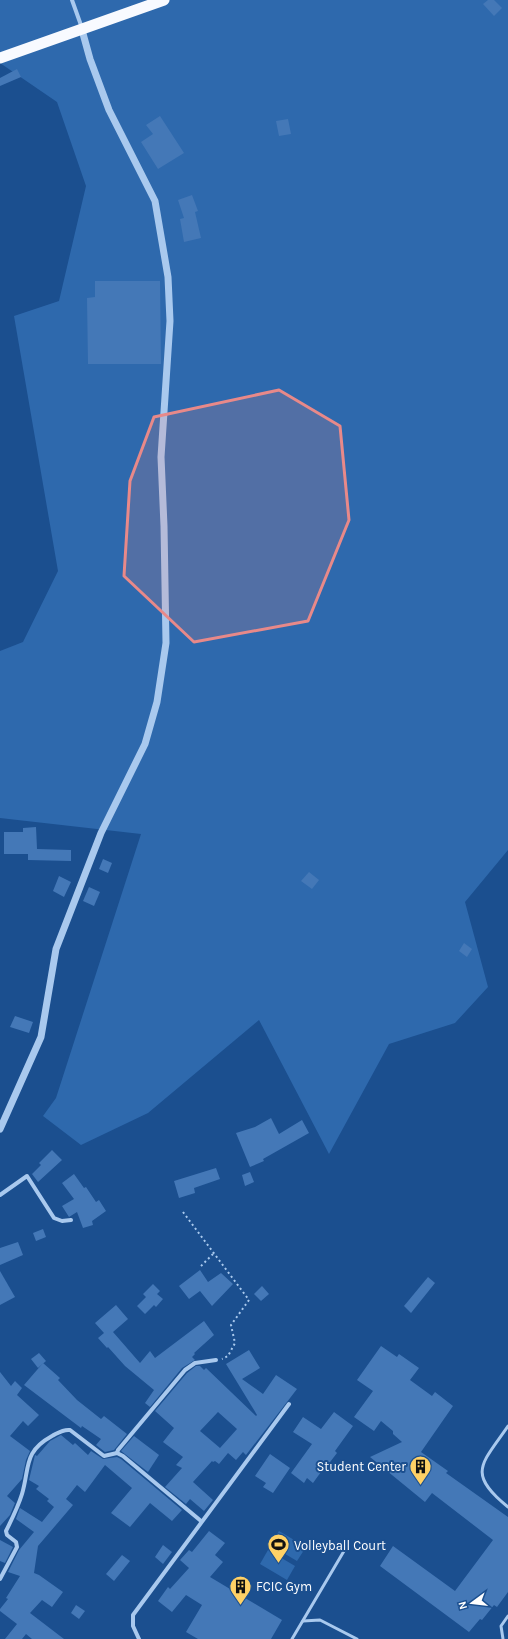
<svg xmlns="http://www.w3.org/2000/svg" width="508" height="1639" viewBox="0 0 508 1639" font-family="Karla,sans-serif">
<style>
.green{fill:#2e69ad}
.building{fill:#4478b7;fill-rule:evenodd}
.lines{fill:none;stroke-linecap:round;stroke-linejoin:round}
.path{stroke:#a9c9ee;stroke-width:2;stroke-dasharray:2 3;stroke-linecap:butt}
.service{stroke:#a9c9ee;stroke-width:3}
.minor{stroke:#a9c9ee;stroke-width:4}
.tertiary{stroke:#a9c9ee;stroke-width:7}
.trunk{stroke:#f8faff;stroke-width:11}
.marked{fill:#e88989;fill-opacity:0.2;stroke:#e88989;stroke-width:3;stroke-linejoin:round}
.labels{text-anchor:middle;stroke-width:4;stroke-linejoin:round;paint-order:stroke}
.poi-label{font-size:13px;fill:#fff;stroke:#1b4f8f;text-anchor:start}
</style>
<rect width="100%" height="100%" fill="#1b4f8f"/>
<g class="green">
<path d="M 0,0 L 508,0 L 508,850 L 465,902 L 488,987 L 455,1023 L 389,1044 L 329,1154 L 259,1020 L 148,1113 L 81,1145 L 43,1116 L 56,1098 L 141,834 L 0,818 L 0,651 L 23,642 L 58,571 L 14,316 L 59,301 L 86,186 L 57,102 L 0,63 Z"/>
<path d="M 279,1531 L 306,1547 L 297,1561 L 270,1545 Z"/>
<path d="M 268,1550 L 295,1566 L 287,1580 L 260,1564 Z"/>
</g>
<g class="building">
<path d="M 488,0 L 494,0 L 502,8 L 494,16 L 483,4 Z"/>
<path d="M 17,69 L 21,77 L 0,86 L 0,78 Z"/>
<path d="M 160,116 L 184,153 L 158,169 L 141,142 L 153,134 L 146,125 Z"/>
<path d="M 288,119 L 291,134 L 279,136 L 276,121 Z"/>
<path d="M 192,195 L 198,211 L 195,212 L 201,238 L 184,242 L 180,219 L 184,218 L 178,200 Z"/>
<path d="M 95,281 L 160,281 L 161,364 L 88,364 L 87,298 L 95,297 Z"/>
<path d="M 36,827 L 37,849 L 71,850 L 71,861 L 28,860 L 28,854 L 4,854 L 4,832 L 23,832 L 23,828 Z"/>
<path d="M 103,859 L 112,863 L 108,873 L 99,869 Z"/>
<path d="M 309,872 L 319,880 L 312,889 L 301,881 Z"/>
<path d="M 59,876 L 71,882 L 64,897 L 53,891 Z"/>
<path d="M 89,887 L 100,892 L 94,906 L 83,901 Z"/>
<path d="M 464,943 L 472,949 L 467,957 L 459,951 Z"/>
<path d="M 15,1016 L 33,1022 L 29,1033 L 10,1027 Z"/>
<path d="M 271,1118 L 279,1134 L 302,1120 L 309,1133 L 263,1159 L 264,1161 L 250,1167 L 236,1133 L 255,1127 Z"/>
<path d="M 52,1150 L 62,1160 L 38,1182 L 32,1174 L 41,1165 L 39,1163 Z"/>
<path d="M 216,1168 L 220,1179 L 194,1188 L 195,1193 L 179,1198 L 174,1181 Z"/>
<path d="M 250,1172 L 254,1182 L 245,1186 L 242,1175 Z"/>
<path d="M 74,1174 L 84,1188 L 86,1187 L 96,1202 L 99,1200 L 106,1211 L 92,1221 L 93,1225 L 83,1228 L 77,1212 L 69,1217 L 62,1206 L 74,1199 L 62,1183 Z"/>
<path d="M 43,1229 L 46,1237 L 36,1241 L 33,1233 Z"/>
<path d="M 18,1242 L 23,1255 L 0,1265 L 0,1248 Z"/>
<path d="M 200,1270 L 208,1282 L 221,1273 L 233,1284 L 212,1306 L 200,1291 L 189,1299 L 179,1286 Z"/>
<path d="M 0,1271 L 15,1297 L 0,1305 Z"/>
<path d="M 428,1277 L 435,1283 L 411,1313 L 404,1306 Z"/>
<path d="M 153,1284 L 160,1291 L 157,1294 L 163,1299 L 156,1307 L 154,1305 L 145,1314 L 137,1306 L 146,1297 L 143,1294 Z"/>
<path d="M 262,1286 L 269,1294 L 261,1301 L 254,1294 Z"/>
<path d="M 116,1305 L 128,1319 L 113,1332 L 140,1363 L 150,1351 L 155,1358 L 204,1321 L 214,1335 L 194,1353 L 195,1354 L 192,1357 L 195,1360 L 182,1368 L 150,1407 L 145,1403 L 154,1390 L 125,1366 L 108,1347 L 107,1348 L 98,1338 L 104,1333 L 95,1323 Z"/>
<path d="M 381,1346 L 397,1357 L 399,1354 L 419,1368 L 410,1380 L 432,1396 L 435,1392 L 453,1406 L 421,1452 L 448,1471 L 446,1473 L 508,1517 L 508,1592 L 497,1607 L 494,1605 L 482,1620 L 480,1619 L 469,1632 L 380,1566 L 393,1546 L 455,1591 L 493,1540 L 432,1493 L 425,1502 L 370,1457 L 402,1442 L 393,1434 L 393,1431 L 381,1421 L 374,1431 L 354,1417 L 373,1391 L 357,1380 Z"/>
<path d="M 249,1350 L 260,1368 L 242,1379 L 263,1394 L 276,1375 L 297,1389 L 246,1455 L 243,1452 L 236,1460 L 228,1453 L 219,1464 L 215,1461 L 213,1462 L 212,1461 L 193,1482 L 213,1500 L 204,1511 L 190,1499 L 186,1504 L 165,1487 L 182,1468 L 176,1465 L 183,1457 L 163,1442 L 174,1428 L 155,1411 L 187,1373 L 196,1366 L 200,1366 L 204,1370 L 206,1368 L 256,1416 L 257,1415 L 226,1364 ZM 218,1412 L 237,1429 L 220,1448 L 200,1431 Z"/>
<path d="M 39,1353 L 46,1361 L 38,1368 L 31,1359 Z"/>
<path d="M 43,1363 L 60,1378 L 58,1380 L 77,1400 L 101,1419 L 104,1416 L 127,1434 L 114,1450 L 105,1452 L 96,1445 L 101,1439 L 82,1426 L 81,1428 L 24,1385 Z"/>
<path d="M 0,1372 L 11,1386 L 15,1381 L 22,1388 L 17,1395 L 39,1415 L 28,1426 L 23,1421 L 10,1436 L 30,1451 L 26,1460 L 22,1479 L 7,1496 L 15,1503 L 10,1515 L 0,1526 Z"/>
<path d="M 334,1412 L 353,1426 L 335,1451 L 337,1453 L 327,1466 L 326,1465 L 313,1483 L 307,1478 L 304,1483 L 291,1473 L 312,1444 L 293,1432 L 303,1417 L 321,1429 Z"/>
<path d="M 61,1435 L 73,1445 L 75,1443 L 88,1455 L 91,1451 L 103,1459 L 117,1457 L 121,1459 L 182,1510 L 172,1521 L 150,1503 L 130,1527 L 111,1513 L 132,1488 L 105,1465 L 85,1492 L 77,1485 L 66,1499 L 73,1505 L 38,1546 L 34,1573 L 39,1575 L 63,1592 L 52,1607 L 42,1600 L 30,1613 L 64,1639 L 32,1639 L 26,1634 L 22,1639 L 5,1639 L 17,1624 L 0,1611 L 0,1609 L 8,1599 L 6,1598 L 20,1576 L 8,1572 L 19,1550 L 34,1532 L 16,1519 L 20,1508 L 42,1522 L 54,1507 L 47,1501 L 49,1499 L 36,1489 L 39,1486 L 29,1480 L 35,1455 L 37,1456 L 50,1441 Z"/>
<path d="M 134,1436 L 159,1455 L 148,1472 L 121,1451 Z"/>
<path d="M 270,1454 L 290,1468 L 273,1493 L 263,1487 L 266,1483 L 255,1476 Z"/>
<path d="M 209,1531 L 225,1543 L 215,1555 L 223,1562 L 210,1577 L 282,1620 L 271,1639 L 198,1639 L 186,1632 L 202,1605 L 186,1595 L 172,1612 L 158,1601 L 168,1587 L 170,1589 L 189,1568 L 180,1560 L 189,1550 L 192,1552 Z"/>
<path d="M 0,1540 L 13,1547 L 5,1563 L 0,1561 Z"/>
<path d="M 163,1545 L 172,1552 L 163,1564 L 155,1557 Z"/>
<path d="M 122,1555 L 130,1561 L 114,1581 L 106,1574 Z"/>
<path d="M 76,1605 L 85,1611 L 79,1619 L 71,1613 Z"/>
</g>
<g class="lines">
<g class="path">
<path d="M 183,1212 L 249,1300 L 231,1325 L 235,1343 L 228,1356 L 222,1359"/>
<path d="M 201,1266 L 214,1253"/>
</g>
<g class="service">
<path d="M 508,1426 C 482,1464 466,1473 508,1507"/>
<path d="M 303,1621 L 320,1620 L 357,1639"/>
<path d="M 292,1639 L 344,1551"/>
<path d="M 503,1639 L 501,1626 L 508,1616"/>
</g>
<g class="minor">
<path d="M 72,0 L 82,28"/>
<path d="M 0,1195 L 27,1176 L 54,1218 L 62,1221 L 71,1220"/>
<path d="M 117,1453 L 118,1450 L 185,1370 L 195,1363 L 216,1360"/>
<path d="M 0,1579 L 17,1547 L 16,1542 L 7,1535 L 6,1531 C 12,1519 18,1507 22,1494 C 30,1467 23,1452 52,1436 C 58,1433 63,1429 70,1430 L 104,1456 L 117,1453 L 123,1456 L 201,1521"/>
<path d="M 139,1639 L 133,1626 L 133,1615 L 289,1404"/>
</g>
<path class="tertiary" d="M 0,1129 L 41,1037 L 56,949 L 101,833 L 145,744 L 157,702 L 166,643 L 164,526 L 161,457 L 170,321 L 168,277 L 155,201 L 109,110 L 90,59 L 82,30"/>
<path class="trunk" d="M 0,58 L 164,0"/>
</g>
<path class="marked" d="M 279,390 L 340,426 L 349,520 L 308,621 L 194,642 L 124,576 L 130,481 L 154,417 Z"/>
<defs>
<symbol id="building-pin" viewBox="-11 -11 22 30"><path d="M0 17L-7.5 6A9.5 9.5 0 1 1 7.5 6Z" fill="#ffd166" stroke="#1b4f8f"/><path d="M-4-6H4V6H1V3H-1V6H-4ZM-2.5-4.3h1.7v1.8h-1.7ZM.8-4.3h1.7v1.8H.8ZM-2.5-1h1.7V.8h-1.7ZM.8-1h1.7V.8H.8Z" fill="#111"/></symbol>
<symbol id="stadium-pin" viewBox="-11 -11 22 30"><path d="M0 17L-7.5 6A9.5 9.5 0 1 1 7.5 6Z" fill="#ffd166" stroke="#1b4f8f"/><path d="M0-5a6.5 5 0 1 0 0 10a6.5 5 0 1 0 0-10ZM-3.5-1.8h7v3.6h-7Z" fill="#111"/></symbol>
</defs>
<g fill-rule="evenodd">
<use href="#building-pin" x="408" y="1454" width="25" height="34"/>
<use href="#stadium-pin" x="266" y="1532" width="25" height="34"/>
<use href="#building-pin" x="228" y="1574" width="25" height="34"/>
</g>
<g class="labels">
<g class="poi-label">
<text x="406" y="1471" text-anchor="end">Student Center</text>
<text x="294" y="1550">Volleyball Court</text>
<text x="256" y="1591">FCIC Gym</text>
</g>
</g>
<g transform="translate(472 1603) rotate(255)" stroke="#1b4f8f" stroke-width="3" paint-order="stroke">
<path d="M0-3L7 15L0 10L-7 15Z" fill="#ffffff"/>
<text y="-6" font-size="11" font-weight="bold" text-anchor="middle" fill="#ffffff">N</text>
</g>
</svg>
